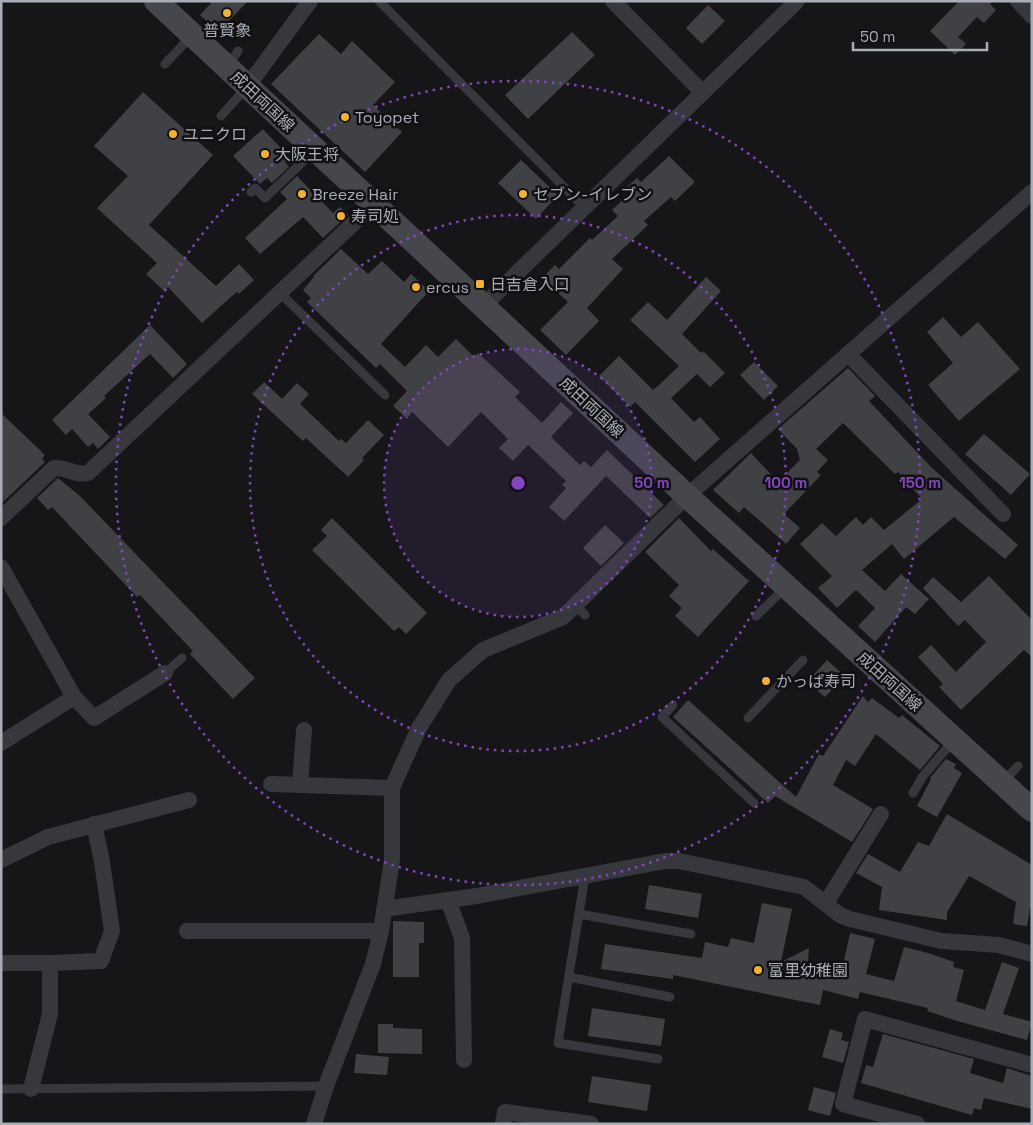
<svg xmlns="http://www.w3.org/2000/svg" width="1033" height="1125" viewBox="0 0 1033 1125" font-family="'Space Grotesk','Noto Sans JP',sans-serif">
<style>
.building{fill:#404145}
.lines{fill:none;stroke-linecap:round;stroke-linejoin:round}
.service{stroke:#37383d;stroke-width:9}
.minor{stroke:#37383d;stroke-width:16}
.secondary{stroke:#45474d;stroke-width:24}
.ring{fill:none;stroke:#8446be;stroke-width:2.5;stroke-dasharray:2.5 5}
.poi-dot{fill:#f2b134;stroke:#111113;stroke-width:2}
.labels{text-anchor:middle;stroke-width:5;stroke-linejoin:round;paint-order:stroke}
.poi-label{font-size:16px;fill:#a8adb8;stroke:#111113;text-anchor:start}
.street-label{font-size:16px;fill:#a8adb8;stroke:#111113}
.centre{fill:#8446be;stroke:#111113;stroke-width:2.5}
.ring-label{font-size:15px;text-anchor:middle;font-weight:bold;fill:#8446be;stroke:#111113;stroke-width:5;stroke-linejoin:round;paint-order:stroke}
</style>
<rect width="100%" height="100%" fill="#161618"/>
<g class="building">
<path d="M 213,1 L 248,1 L 218,32 L 200,15 Z"/>
<path d="M 959,1 L 993,1 L 990,4 L 996,10 L 984,23 L 977,17 L 958,37 L 966,44 L 955,55 L 930,31 Z"/>
<path d="M 708,5 L 725,21 L 702,44 L 686,28 Z"/>
<path d="M 572,32 L 595,55 L 528,119 L 505,95 Z"/>
<path d="M 319,34 L 341,54 L 352,41 L 395,82 L 373,105 L 402,132 L 365,172 L 271,84 Z"/>
<path d="M 143,92 L 213,155 L 149,225 L 216,286 L 239,264 L 254,280 L 239,294 L 237,292 L 232,296 L 202,323 L 168,287 L 164,291 L 146,274 L 157,263 L 97,208 L 128,176 L 94,146 Z"/>
<path d="M 263,129 L 290,158 L 285,162 L 289,167 L 272,183 L 267,178 L 260,184 L 233,156 Z"/>
<path d="M 669,156 L 695,182 L 675,201 L 671,197 L 644,221 L 648,225 L 612,259 L 623,269 L 587,308 L 599,321 L 566,355 L 540,330 L 568,302 L 542,278 L 555,265 L 559,269 L 590,238 L 592,240 L 618,216 L 612,210 L 630,193 L 625,188 L 637,178 L 641,182 Z"/>
<path d="M 521,160 L 558,195 L 536,219 L 498,183 Z"/>
<path d="M 297,176 L 333,213 L 340,207 L 348,215 L 323,238 L 303,217 L 260,254 L 245,238 L 287,199 L 280,192 Z"/>
<path d="M 341,249 L 368,274 L 382,261 L 404,282 L 411,274 L 429,291 L 381,344 L 405,367 L 426,345 L 438,357 L 456,339 L 474,357 L 478,353 L 520,392 L 515,397 L 542,423 L 561,402 L 573,413 L 551,437 L 580,465 L 584,461 L 591,467 L 607,450 L 664,505 L 650,518 L 606,476 L 564,521 L 549,507 L 566,488 L 562,485 L 566,481 L 528,445 L 513,461 L 499,448 L 508,439 L 481,412 L 448,447 L 412,412 L 407,419 L 393,406 L 407,391 L 380,364 L 376,368 L 307,302 L 311,298 L 303,290 L 314,277 L 313,276 Z"/>
<path d="M 706,277 L 721,291 L 682,334 L 701,353 L 703,351 L 725,373 L 710,387 L 697,374 L 671,398 L 694,422 L 700,417 L 720,439 L 695,462 L 635,402 L 630,407 L 599,376 L 619,356 L 653,390 L 659,385 L 679,366 L 630,320 L 648,302 L 667,320 Z"/>
<path d="M 943,317 L 961,337 L 978,322 L 1020,369 L 959,421 L 928,385 L 953,363 L 927,332 Z"/>
<path d="M 150,325 L 187,364 L 173,378 L 150,354 L 104,396 L 106,398 L 88,414 L 110,437 L 98,449 L 93,443 L 88,447 L 72,429 L 66,435 L 52,420 Z"/>
<path d="M 754,362 L 778,386 L 764,400 L 740,375 Z"/>
<path d="M 848,368 L 875,396 L 869,401 L 930,466 L 1018,545 L 1005,559 L 954,517 L 904,559 L 892,544 L 862,570 L 885,591 L 901,574 L 929,599 L 915,614 L 906,607 L 875,642 L 858,626 L 875,608 L 856,590 L 837,608 L 818,588 L 832,576 L 800,544 L 822,523 L 836,536 L 856,517 L 863,525 L 871,517 L 884,530 L 922,499 L 898,472 L 895,474 L 843,423 L 816,449 L 828,460 L 817,472 L 821,475 L 784,514 L 800,528 L 786,544 L 744,507 L 739,513 L 713,490 L 751,453 L 778,482 L 800,460 L 797,449 L 778,429 Z"/>
<path d="M 264,382 L 282,399 L 297,383 L 309,394 L 300,404 L 339,441 L 341,439 L 346,443 L 368,420 L 384,435 L 362,458 L 364,460 L 348,477 L 306,438 L 303,441 L 252,394 Z"/>
<path d="M 1,413 L 45,455 L 42,459 L 45,462 L 1,504 Z"/>
<path d="M 984,434 L 1030,474 L 1011,495 L 965,454 Z"/>
<path d="M 58,478 L 80,496 L 255,678 L 233,699 L 190,654 L 193,651 L 140,595 L 137,597 L 52,507 L 48,510 L 37,498 Z"/>
<path d="M 332,518 L 427,613 L 406,634 L 399,627 L 394,631 L 312,550 L 327,536 L 321,530 Z"/>
<path d="M 679,518 L 711,551 L 713,549 L 749,581 L 698,637 L 675,616 L 682,608 L 669,596 L 679,585 L 645,552 Z"/>
<path d="M 605,525 L 624,543 L 601,566 L 583,548 Z"/>
<path d="M 989,576 L 1032,620 L 1032,657 L 1024,650 L 961,710 L 939,687 L 943,684 L 918,657 L 931,645 L 956,672 L 986,642 L 965,620 L 958,626 L 923,588 L 933,577 L 961,602 Z"/>
<path d="M 827,660 L 845,676 L 825,697 L 807,682 Z"/>
<path d="M 863,696 L 868,702 L 872,698 L 899,718 L 902,715 L 940,746 L 920,770 L 876,734 L 855,766 L 846,760 L 833,785 L 873,809 L 852,842 L 775,796 L 768,803 L 673,717 L 688,700 L 796,797 L 819,754 L 823,756 Z"/>
<path d="M 946,759 L 956,764 L 954,768 L 962,773 L 937,817 L 917,806 L 931,779 L 930,778 Z"/>
<path d="M 947,814 L 1032,865 L 1032,909 L 1030,908 L 1027,926 L 1013,924 L 1016,902 L 969,876 L 947,912 L 947,920 L 879,910 L 882,887 L 856,873 L 868,854 L 900,872 L 918,842 L 929,846 Z"/>
<path d="M 649,885 L 702,894 L 698,918 L 645,909 Z"/>
<path d="M 762,903 L 792,909 L 781,962 L 809,948 L 808,963 L 842,970 L 850,933 L 875,939 L 866,974 L 894,981 L 904,947 L 928,953 L 954,962 L 953,967 L 964,970 L 956,1001 L 985,1010 L 1002,962 L 1019,968 L 1003,1014 L 1032,1022 L 1027,1040 L 957,1021 L 927,1011 L 928,1008 L 860,992 L 858,999 L 823,990 L 820,1005 L 673,975 L 673,979 L 601,969 L 605,944 L 702,958 L 705,942 L 728,947 L 731,938 L 754,943 Z"/>
<path d="M 393,921 L 424,922 L 424,943 L 419,943 L 419,977 L 393,977 Z"/>
<path d="M 592,1008 L 665,1019 L 661,1046 L 588,1036 Z"/>
<path d="M 378,1024 L 393,1024 L 393,1028 L 422,1029 L 422,1054 L 378,1053 Z"/>
<path d="M 830,1029 L 843,1033 L 841,1040 L 849,1042 L 843,1063 L 822,1057 Z"/>
<path d="M 883,1034 L 974,1059 L 970,1073 L 1003,1083 L 1007,1068 L 1032,1076 L 1032,1109 L 984,1098 L 981,1110 L 974,1108 L 972,1115 L 861,1083 L 866,1065 L 873,1067 Z"/>
<path d="M 356,1054 L 389,1057 L 387,1075 L 354,1073 Z"/>
<path d="M 592,1076 L 651,1085 L 647,1111 L 588,1102 Z"/>
<path d="M 814,1087 L 836,1093 L 830,1116 L 808,1110 Z"/>
</g>
<g class="lines">
<g class="service">
<path d="M 379,1 L 584,207"/>
<path d="M 165,64 L 192,35"/>
<path d="M 228,66 L 238,51"/>
<path d="M 221,116 L 247,87"/>
<path d="M 251,192 L 255,188 L 265,198 L 315,150"/>
<path d="M 280,293 L 385,395"/>
<path d="M 575,605 L 585,615"/>
<path d="M 756,616 L 786,587"/>
<path d="M 165,673 L 182,658"/>
<path d="M 673,705 L 662,717 L 754,803"/>
<path d="M 748,718 L 803,660"/>
<path d="M 1003,782 L 1018,766"/>
<path d="M 913,793 L 923,776 L 954,740"/>
<path d="M 585,876 L 558,1043 L 658,1059"/>
<path d="M 579,914 L 691,934"/>
<path d="M 569,977 L 670,997"/>
<path d="M 1,1089 L 326,1086"/>
</g>
<g class="minor">
<path d="M 613,1 L 702,92"/>
<path d="M 1018,1 L 1032,16"/>
<path d="M 247,87 L 310,1"/>
<path d="M 482,307 L 797,1"/>
<path d="M 848,354 L 1003,514"/>
<path d="M 1,518 L 54,468 C 67,467 75,476 88,473 L 374,204"/>
<path d="M 1,567 L 74,697 L 94,718 L 165,673"/>
<path d="M 1,743 L 74,697"/>
<path d="M 271,784 L 392,788"/>
<path d="M 300,785 L 304,730"/>
<path d="M 1,860 L 48,837 L 189,800"/>
<path d="M 448,900 L 462,938 L 464,1060"/>
<path d="M 826,903 L 881,814"/>
<path d="M 384,909 L 477,896 L 665,861 L 679,861 L 804,887 L 840,915 L 850,919 L 941,941 L 999,945 L 1032,954"/>
<path d="M 187,931 L 381,931"/>
<path d="M 1,963 L 50,963"/>
<path d="M 31,1089 L 50,1014 L 50,963 L 101,961 L 112,931 L 102,862 L 94,824"/>
<path d="M 314,1124 L 326,1086 L 373,964 L 381,931 L 392,860 L 392,788 L 419,728 L 449,680 L 483,650 L 563,617 L 687,496 L 1032,192"/>
<path d="M 503,1124 L 505,1112 L 591,1124"/>
<path d="M 917,1124 L 843,1104 L 865,1019 L 1032,1065"/>
</g>
<path class="secondary" d="M 156,1 L 687,496 L 1032,810"/>
</g>
<circle cx="518" cy="483" r="134" fill="#8446be" fill-opacity=".12"/>
<g class="ring">
<circle cx="518" cy="483" r="134"/>
<circle cx="518" cy="483" r="268"/>
<circle cx="518" cy="483" r="402"/>
</g>
<g class="poi-dot">
<circle cx="227" cy="13" r="5"/>
<circle cx="345" cy="117" r="5"/>
<circle cx="173" cy="134" r="5"/>
<circle cx="265" cy="154" r="5"/>
<circle cx="302" cy="194" r="5"/>
<circle cx="523" cy="194" r="5"/>
<circle cx="341" cy="216" r="5"/>
<rect x="475" y="279" width="10" height="10" rx="2.5"/>
<circle cx="416" cy="287" r="5"/>
<circle cx="766" cy="681" r="5"/>
<circle cx="758" cy="970" r="5"/>
</g>
<g class="labels">
<g class="poi-label">
<text x="227" y="36" text-anchor="middle">普賢象</text>
<text x="355" y="123">Toyopet</text>
<text x="183" y="140">ユニクロ</text>
<text x="275" y="160">大阪王将</text>
<text x="312" y="200">Breeze Hair</text>
<text x="533" y="200">セブン-イレブン</text>
<text x="351" y="222">寿司処</text>
<text x="490" y="290">日吉倉入口</text>
<text x="426" y="293">ercus</text>
<text x="776" y="687">かっぱ寿司</text>
<text x="768" y="976">富里幼稚園</text>
</g>
<g class="street-label">
<text transform="translate(263 101) rotate(43)" y="6">成田両国線</text>
<text transform="translate(592 407) rotate(43)" y="6">成田両国線</text>
<text transform="translate(890 681) rotate(42)" y="6">成田両国線</text>
</g>
</g>
<circle cx="518" cy="483" r="8" class="centre"/>
<g class="ring-label">
<text x="652" y="488">50 m</text>
<text x="786" y="488">100 m</text>
<text x="920" y="488">150 m</text>
</g>
<rect width="1033" height="1125" fill="none" stroke="#a8adb8" stroke-width="5"/>
<path d="M853 42v8h134v-8" fill="none" stroke="#a8adb8" stroke-width="2.5"/>
<text x="860" y="42" font-size="15" fill="#a8adb8" stroke="#111113" stroke-width="4" paint-order="stroke">50 m</text>
</svg>
